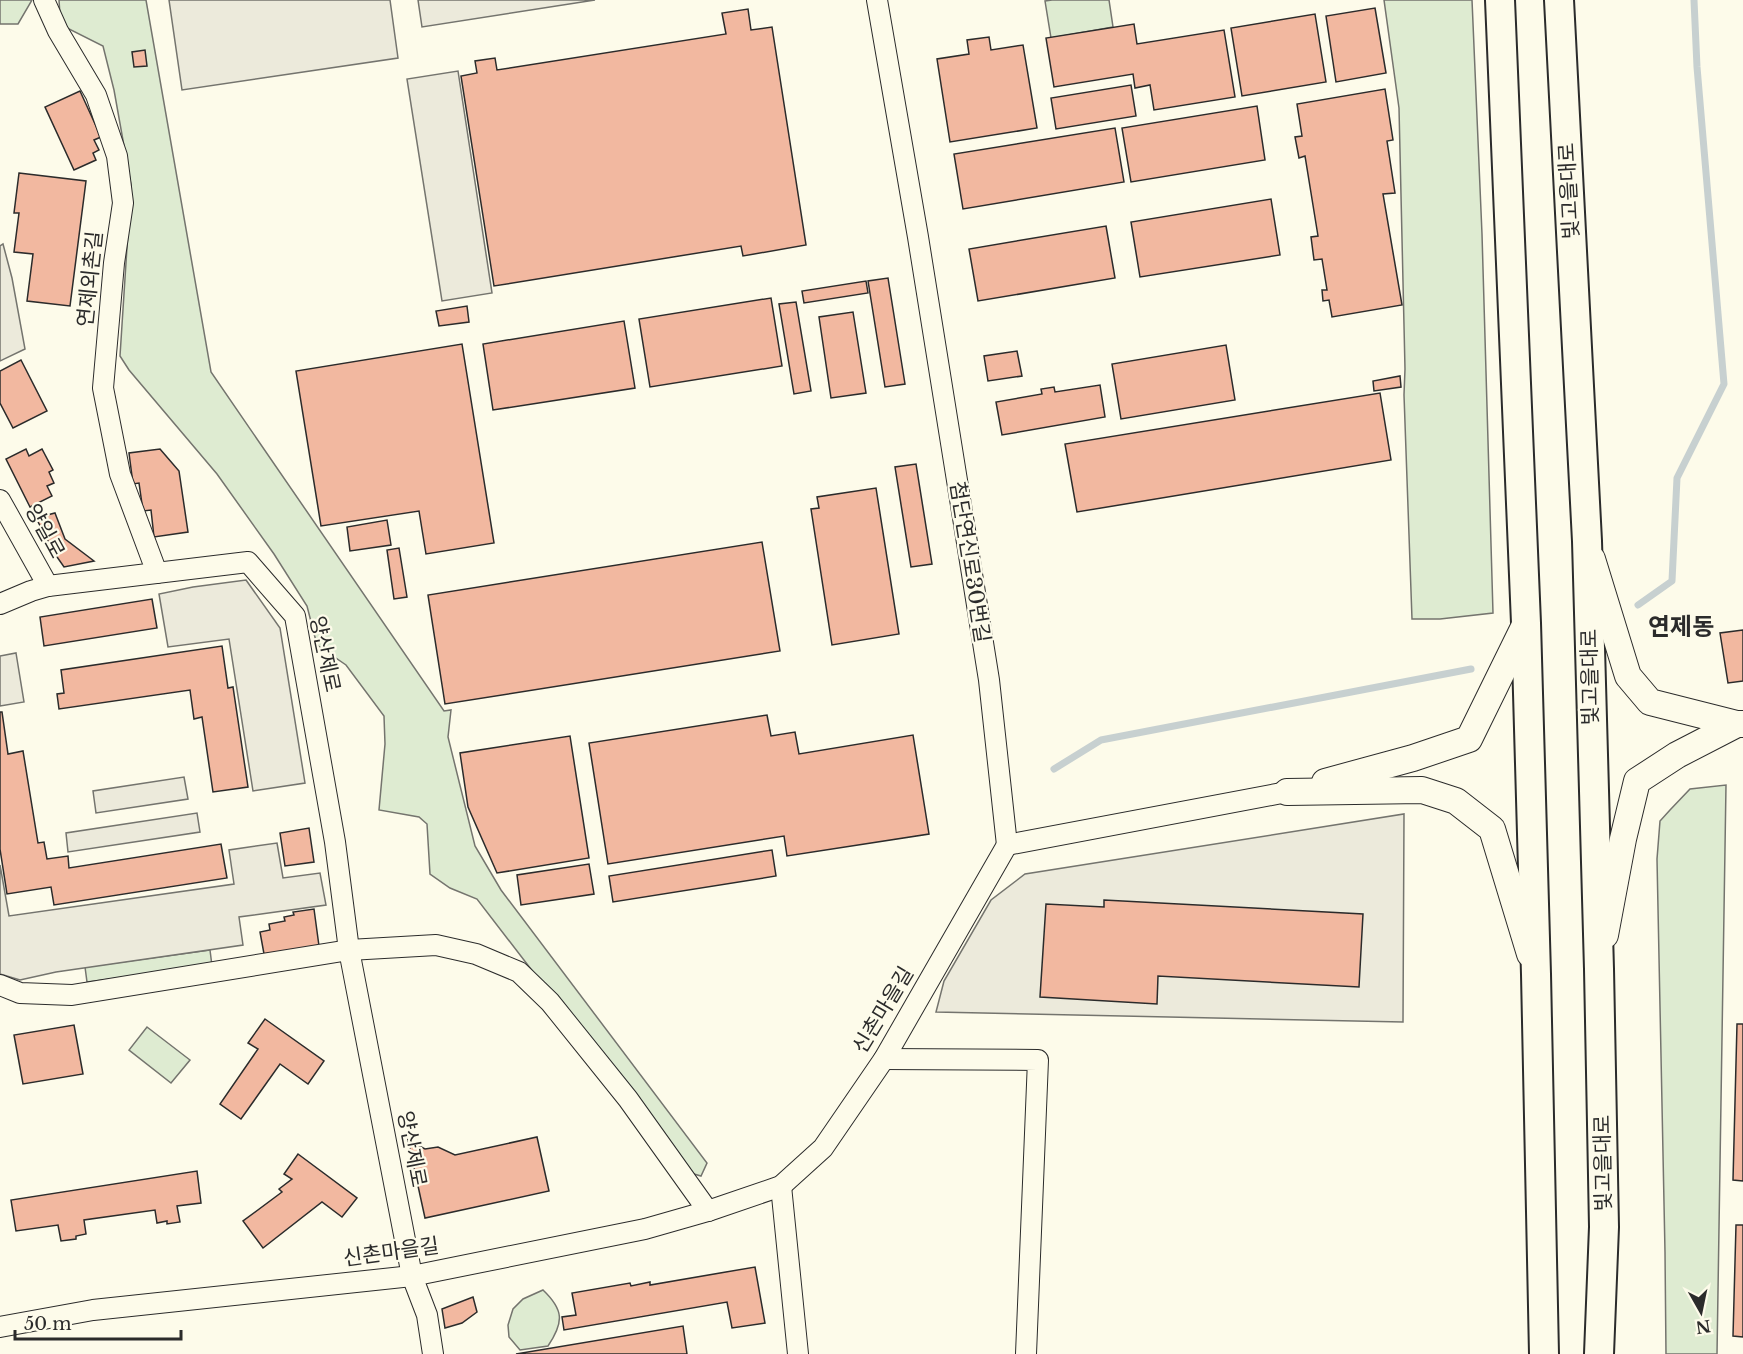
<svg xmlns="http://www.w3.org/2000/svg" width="1743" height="1354" viewBox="0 0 1743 1354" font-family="'Libre Baskerville','Noto Sans KR',serif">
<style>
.green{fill:#deebd1;stroke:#74746e;stroke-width:1.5}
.parking{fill:#eceadb;stroke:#74746e;stroke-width:1.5}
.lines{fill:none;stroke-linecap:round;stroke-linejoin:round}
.stream{stroke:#c7d0d0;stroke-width:7}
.building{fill:#f2b8a0;stroke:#2b2b2b;stroke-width:1.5}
.minor-casing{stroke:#2b2b2b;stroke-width:22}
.tertiary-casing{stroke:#2b2b2b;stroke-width:28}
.secondary-casing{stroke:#2b2b2b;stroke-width:32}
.minor{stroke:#fdfbea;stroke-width:20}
.tertiary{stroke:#fdfbea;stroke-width:26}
.secondary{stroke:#fdfbea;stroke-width:28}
.labels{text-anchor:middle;stroke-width:4.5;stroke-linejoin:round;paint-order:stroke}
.street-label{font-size:21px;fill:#2b2b2b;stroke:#fdfbea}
.quarter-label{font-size:24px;font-weight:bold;fill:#2b2b2b;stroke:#fdfbea}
</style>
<rect width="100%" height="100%" fill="#fdfbea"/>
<g class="green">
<path d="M 0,0 L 32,0 L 18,24 L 0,24 Z"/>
<path d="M 59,0 L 146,0 L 211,372 L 444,711 L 451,710 L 448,737 L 475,846 L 501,890 L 707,1163 L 701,1176 L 687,1172 L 477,899 L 450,888 L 430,874 L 427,824 L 419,817 L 379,810 L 385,744 L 384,716 L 346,665 L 317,645 L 307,606 L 274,554 L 217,474 L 129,370 L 120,356 L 131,185 L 114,90 L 103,46 L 67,28 L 60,15 Z"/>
<path d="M 1052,0 L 1109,0 L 1113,27 L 1051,38 L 1045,1 Z"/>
<path d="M 1384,0 L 1472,0 L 1482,234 L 1493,613 L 1440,619 L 1412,619 L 1404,395 L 1405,369 L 1399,108 Z"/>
<path d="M 1726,785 L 1717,1354 L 1666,1354 L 1665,1252 L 1657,859 L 1660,821 L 1670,810 L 1690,789 Z"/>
<path d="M 210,950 L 212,966 L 87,982 L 85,967 Z"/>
<path d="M 147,1027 L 190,1060 L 171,1083 L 129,1050 Z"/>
<path d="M 543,1290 C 564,1310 564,1322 548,1346 L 520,1350 L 509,1337 L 508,1325 L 513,1309 L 523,1299 Z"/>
</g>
<g class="parking">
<path d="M 169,0 L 390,0 L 398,58 L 182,90 Z"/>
<path d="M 418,0 L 595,0 L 422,27 Z"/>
<path d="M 458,71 L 492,293 L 442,301 L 407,79 Z"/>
<path d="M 3,244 L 12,278 L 25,349 L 0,361 L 0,246 Z"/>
<path d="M 246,580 L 280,628 L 305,783 L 253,791 L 229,639 L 168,647 L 159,594 L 193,587 Z"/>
<path d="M 16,653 L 24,702 L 0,706 L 0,656 Z"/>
<path d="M 184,777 L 188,799 L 96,813 L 93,791 Z"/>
<path d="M 197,813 L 200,832 L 68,852 L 66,833 Z"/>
<path d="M 1404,814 L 1403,1022 L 936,1012 L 944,981 L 991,900 L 1025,874 Z"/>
<path d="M 277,843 L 283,878 L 320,873 L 326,905 L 239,917 L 243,945 L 56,972 L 20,980 L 0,974 L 0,865 L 9,916 L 234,884 L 229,850 Z"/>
</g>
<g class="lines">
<g class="stream">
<path d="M 1638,605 L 1672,581 L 1677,478 L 1724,384 L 1697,67 L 1694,0"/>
<path d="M 1054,769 L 1101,740 L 1471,669"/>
</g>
</g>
<g class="building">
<path d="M 1375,8 L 1386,73 L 1336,82 L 1326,16 Z"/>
<path d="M 748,9 L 751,30 L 772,27 L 806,245 L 743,256 L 741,246 L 494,286 L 461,76 L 477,73 L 475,61 L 495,58 L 497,70 L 726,34 L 722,13 Z"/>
<path d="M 1315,14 L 1326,82 L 1242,96 L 1231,28 Z"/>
<path d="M 1134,24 L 1137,44 L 1224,30 L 1235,97 L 1154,110 L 1150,85 L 1135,88 L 1133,74 L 1054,87 L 1046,38 Z"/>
<path d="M 989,37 L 991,50 L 1023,45 L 1037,128 L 950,142 L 937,59 L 969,54 L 967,40 Z"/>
<path d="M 145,50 L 147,66 L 134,67 L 132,52 Z"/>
<path d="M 1131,85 L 1136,116 L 1056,129 L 1051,98 Z"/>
<path d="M 1385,89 L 1393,140 L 1387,141 L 1395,193 L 1383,194 L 1402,305 L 1332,317 L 1329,300 L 1323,301 L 1322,290 L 1327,290 L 1322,259 L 1314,260 L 1311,237 L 1318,236 L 1305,156 L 1299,158 L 1295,137 L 1302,136 L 1297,104 Z"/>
<path d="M 80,91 L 101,137 L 94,140 L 99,150 L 93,153 L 96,160 L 74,170 L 45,107 Z"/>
<path d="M 1257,106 L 1265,160 L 1131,182 L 1122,128 Z"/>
<path d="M 1115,128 L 1124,182 L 963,209 L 954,154 Z"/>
<path d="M 19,173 L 86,181 L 70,306 L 27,301 L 33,254 L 14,252 L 19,213 L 14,213 Z"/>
<path d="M 1271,199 L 1280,255 L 1140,277 L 1131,222 Z"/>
<path d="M 1106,226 L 1115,278 L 978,301 L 969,249 Z"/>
<path d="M 888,278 L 905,384 L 885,387 L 868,281 Z"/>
<path d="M 866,281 L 868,293 L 804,303 L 802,291 Z"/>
<path d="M 771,298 L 782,366 L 650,387 L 639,319 Z"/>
<path d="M 796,302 L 811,391 L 794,394 L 779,304 Z"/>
<path d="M 467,306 L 469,322 L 439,326 L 436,311 Z"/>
<path d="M 853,312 L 866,393 L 831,398 L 819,317 Z"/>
<path d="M 624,321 L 635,388 L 493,410 L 483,344 Z"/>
<path d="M 462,344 L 494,543 L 426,554 L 419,511 L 321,526 L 296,371 Z"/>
<path d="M 1226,345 L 1235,400 L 1121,419 L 1112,364 Z"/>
<path d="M 1017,351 L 1022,376 L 988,381 L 984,356 Z"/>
<path d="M 21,360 L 47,411 L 13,428 L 0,403 L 0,371 Z"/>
<path d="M 1400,376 L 1401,387 L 1374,391 L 1373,381 Z"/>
<path d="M 1100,385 L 1105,417 L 1002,435 L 996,402 L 1042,394 L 1041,389 L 1054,387 L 1055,392 Z"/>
<path d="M 1380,393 L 1391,460 L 1077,512 L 1065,444 Z"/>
<path d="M 26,449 L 29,456 L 42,449 L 53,470 L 49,472 L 54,483 L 47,486 L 52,496 L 30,507 L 6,459 Z"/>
<path d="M 160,449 L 179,471 L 188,532 L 154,537 L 151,510 L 143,511 L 139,483 L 133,484 L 129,453 Z"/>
<path d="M 916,464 L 932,564 L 911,567 L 895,467 Z"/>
<path d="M 876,488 L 899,634 L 832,645 L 811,509 L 819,508 L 817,497 Z"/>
<path d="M 55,513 L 65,539 L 94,561 L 64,567 L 55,554 L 36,518 Z"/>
<path d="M 387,520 L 391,545 L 350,551 L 347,527 Z"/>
<path d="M 762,542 L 780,651 L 445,704 L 428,595 Z"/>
<path d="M 399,548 L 407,597 L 394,599 L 387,550 Z"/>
<path d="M 152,599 L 157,628 L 44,646 L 40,617 Z"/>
<path d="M 1743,630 L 1743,681 L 1728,683 L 1720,633 Z"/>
<path d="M 222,646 L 228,688 L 233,687 L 248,787 L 213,792 L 202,717 L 194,719 L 190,690 L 59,709 L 57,694 L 64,693 L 61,670 Z"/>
<path d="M 0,712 L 2,712 L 8,754 L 23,751 L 38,843 L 44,842 L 47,859 L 68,856 L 69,868 L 221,844 L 227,878 L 54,905 L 51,887 L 7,894 L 0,849 Z"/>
<path d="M 767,715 L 771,736 L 795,732 L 799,754 L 913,735 L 929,834 L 787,856 L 784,836 L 608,864 L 589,743 Z"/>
<path d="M 570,736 L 589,858 L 497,873 L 468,807 L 460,753 Z"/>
<path d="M 309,828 L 314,862 L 285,866 L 280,833 Z"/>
<path d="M 772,850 L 776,876 L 613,902 L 609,876 Z"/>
<path d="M 589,864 L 594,894 L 521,905 L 517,875 Z"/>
<path d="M 1104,900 L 1363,914 L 1359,987 L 1158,976 L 1157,1004 L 1040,997 L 1046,904 L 1104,907 Z"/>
<path d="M 314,909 L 319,946 L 264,954 L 260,932 L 270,930 L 269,924 L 285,921 L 284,917 L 294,915 L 293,912 Z"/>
<path d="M 265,1019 L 324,1061 L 308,1084 L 280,1064 L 241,1119 L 220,1104 L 258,1049 L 248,1043 Z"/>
<path d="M 1737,1024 L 1743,1024 L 1743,1181 L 1733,1180 Z"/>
<path d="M 74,1025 L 83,1074 L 23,1084 L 14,1035 Z"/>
<path d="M 537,1137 L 549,1191 L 425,1218 L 408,1140 L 425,1149 L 438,1147 L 455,1155 Z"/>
<path d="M 298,1154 L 357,1198 L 342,1217 L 322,1202 L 263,1248 L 243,1221 L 282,1192 L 279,1189 L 292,1179 L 284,1174 Z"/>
<path d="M 197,1171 L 201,1203 L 177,1206 L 180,1222 L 167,1224 L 167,1221 L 157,1223 L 155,1210 L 84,1220 L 86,1234 L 76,1236 L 76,1239 L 61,1241 L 58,1225 L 16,1231 L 11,1200 Z"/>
<path d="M 1736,1225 L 1743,1225 L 1743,1337 L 1733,1336 Z"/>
<path d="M 755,1267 L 765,1323 L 732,1328 L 727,1302 L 564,1330 L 562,1317 L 576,1315 L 572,1293 L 630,1283 L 631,1286 L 650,1282 L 650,1285 Z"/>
<path d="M 473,1297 L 477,1312 L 462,1323 L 445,1328 L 442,1309 Z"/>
<path d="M 683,1326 L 687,1354 L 516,1354 Z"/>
</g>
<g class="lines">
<defs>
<g id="minor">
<path d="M 44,0 L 58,31 L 96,95 L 117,156 L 123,203 L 114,263 L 103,388 L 120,474 L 157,573"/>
<path d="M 877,0 L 918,237 L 989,680 L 1007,845 L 1287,792"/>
<path d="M 0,500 L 48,586"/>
<path d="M 0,604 L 31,591 L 48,586 L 248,562 L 295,616 L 335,842 L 349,950 L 412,1276 L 427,1315 L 433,1354"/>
<path d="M 0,985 L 20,993 L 72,995 L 349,950 L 436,945 L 476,954 L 519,972 L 550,1002 L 628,1099 L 708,1211"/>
<path d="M 884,1059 L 1038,1060 L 1026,1354"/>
<path d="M 781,1186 L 798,1354"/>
<path d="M 0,1327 L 93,1310 L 412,1276 L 645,1229 L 708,1211 L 781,1186 L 823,1148 L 884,1059 L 1007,845"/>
</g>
<g id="tertiary">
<path d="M 1592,559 L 1628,676 L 1650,702 L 1737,724"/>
<path d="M 1325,782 L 1413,758 L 1469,739 L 1526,623"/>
<path d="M 1287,792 L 1422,790 L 1456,801 L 1492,829 L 1530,954"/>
<path d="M 1605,935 L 1623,839 L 1637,781 L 1677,755 L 1737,724 L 1743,724"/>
</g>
<g id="secondary">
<path d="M 1500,0 L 1526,623 L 1536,974 L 1544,1354"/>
<path d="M 1559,0 L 1587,541 L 1599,969 L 1604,1227 L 1599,1354"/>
</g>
</defs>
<use href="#minor" class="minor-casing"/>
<use href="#tertiary" class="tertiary-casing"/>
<use href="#secondary" class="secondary-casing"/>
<use href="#minor" class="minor"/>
<use href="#tertiary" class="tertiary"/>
<use href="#secondary" class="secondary"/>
</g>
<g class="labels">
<g class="street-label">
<text transform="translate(1569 191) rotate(-93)" y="7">빛고을대로</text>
<text transform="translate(90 279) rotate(-84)" y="7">연제외촌길</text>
<text transform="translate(45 531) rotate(61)" y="7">양일로</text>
<text transform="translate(970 562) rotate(81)" y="7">첨단연신로30번길</text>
<text transform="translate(325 654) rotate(78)" y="7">양산제로</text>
<text transform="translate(1590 677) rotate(-91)" y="7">빛고을대로</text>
<text transform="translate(883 1010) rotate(-59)" y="7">신촌마을길</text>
<text transform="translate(412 1149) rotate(79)" y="7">양산제로</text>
<text transform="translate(1603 1163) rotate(-91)" y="7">빛고을대로</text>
<text transform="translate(391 1252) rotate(-8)" y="7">신촌마을길</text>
</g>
<g class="quarter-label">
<text x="1681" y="635">연제동</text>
</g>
</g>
<g transform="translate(1701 1312) rotate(171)" stroke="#fdfbea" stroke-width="4.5" paint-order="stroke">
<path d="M0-4.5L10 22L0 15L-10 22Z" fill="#2b2b2b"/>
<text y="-9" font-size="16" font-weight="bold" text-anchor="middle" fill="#2b2b2b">N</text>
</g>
<path d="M15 1330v9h166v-9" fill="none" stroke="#2b2b2b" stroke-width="3"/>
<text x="24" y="1330" font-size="18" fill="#2b2b2b" stroke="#fdfbea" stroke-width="4.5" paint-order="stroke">50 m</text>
</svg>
